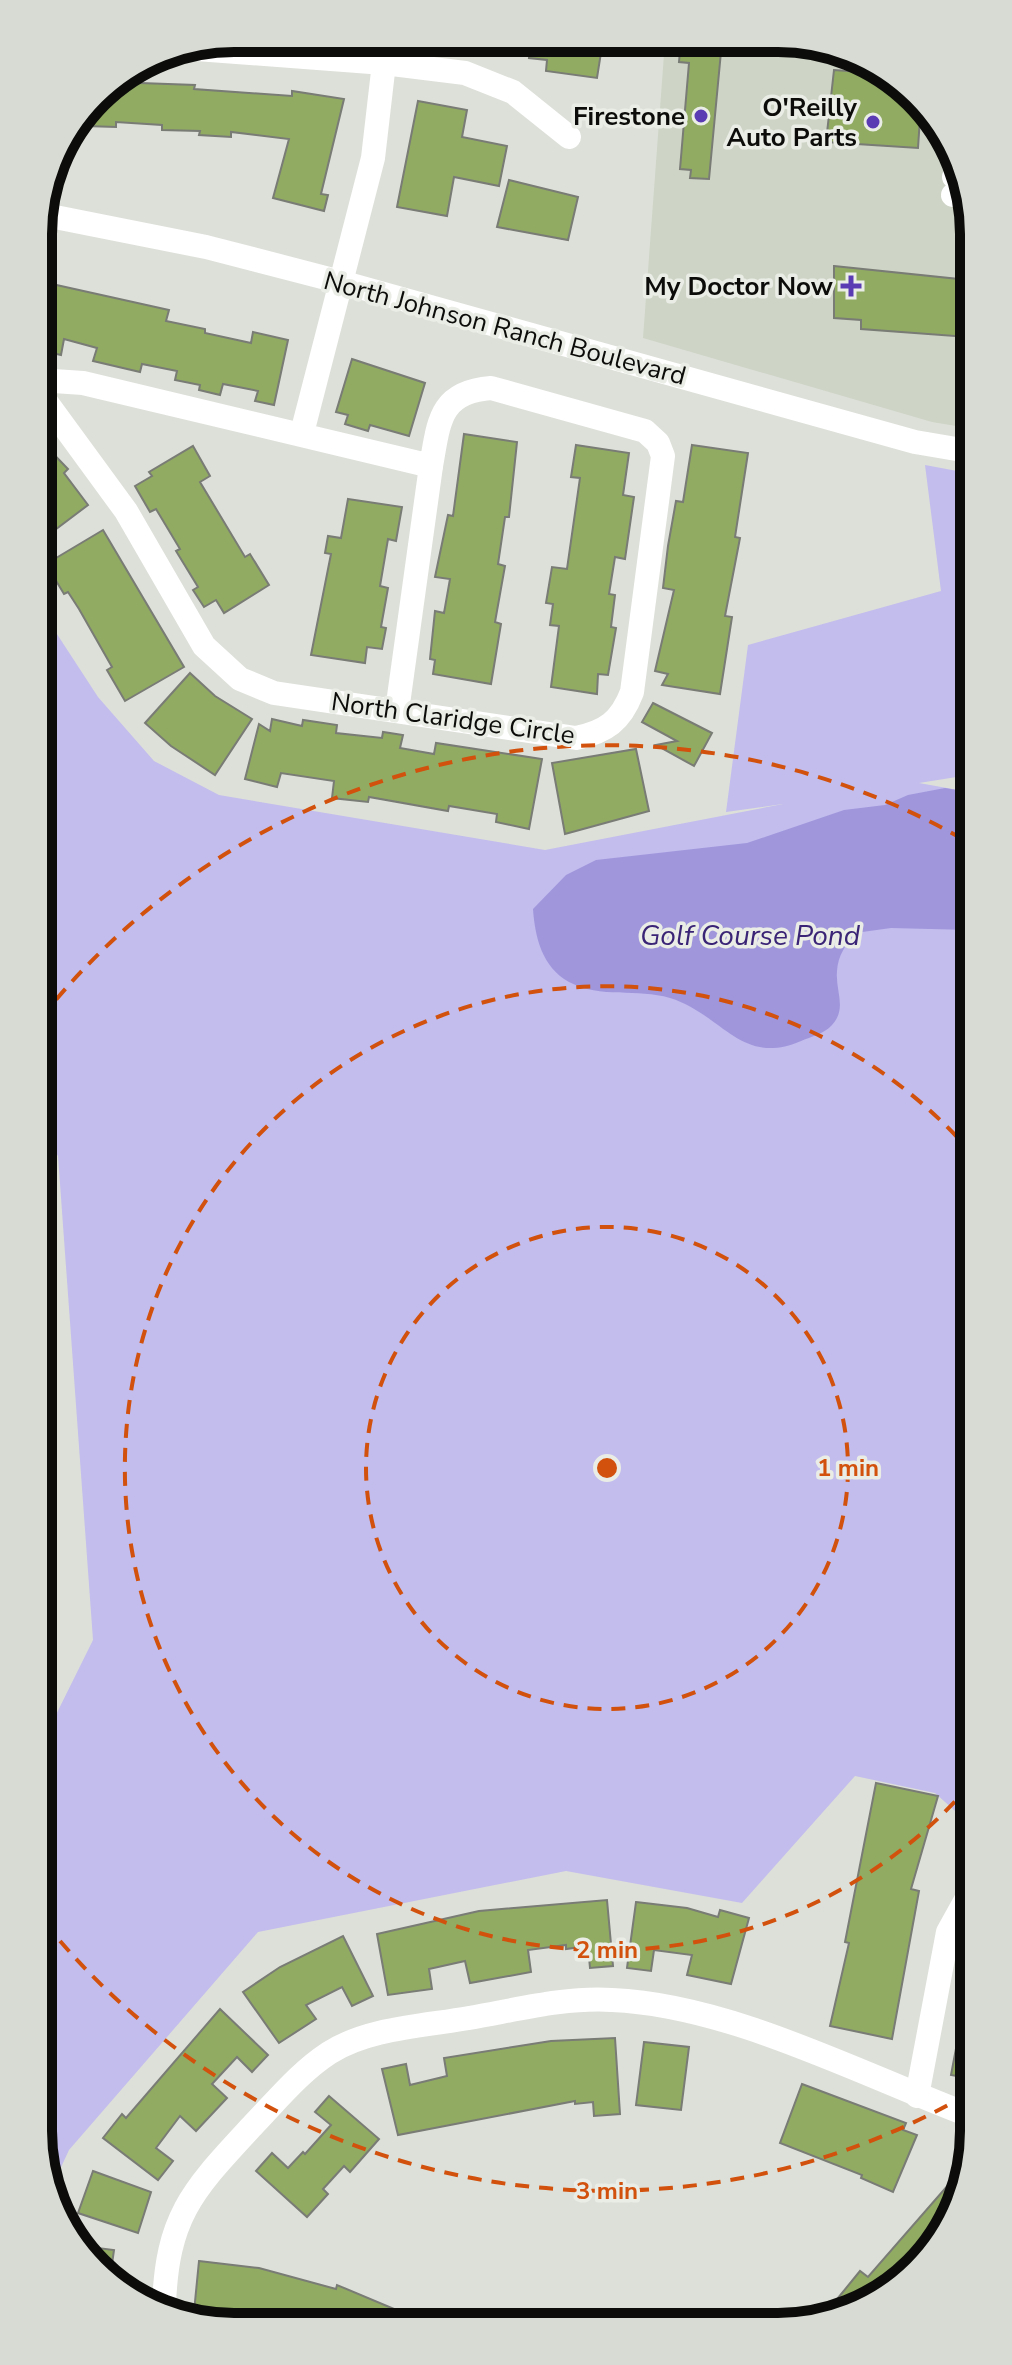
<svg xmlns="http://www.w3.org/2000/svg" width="1012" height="2365" viewBox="0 0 1012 2365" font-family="'Nunito Sans',sans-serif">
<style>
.built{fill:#ced4c6}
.green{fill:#c2bded}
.water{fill:#9f96dc}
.building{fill:#91ab63;stroke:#797b75;stroke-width:2}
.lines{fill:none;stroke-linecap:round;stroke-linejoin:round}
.minor{stroke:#fff;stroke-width:24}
.ring{fill:none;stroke:#d2510c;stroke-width:4;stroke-dasharray:14 10}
.poi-dot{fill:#5b3bb3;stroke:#eaede6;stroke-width:3}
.labels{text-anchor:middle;stroke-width:7;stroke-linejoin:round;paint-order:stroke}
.poi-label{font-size:26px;font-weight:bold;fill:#0c0d0a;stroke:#eaede6;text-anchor:end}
.street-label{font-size:26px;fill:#0c0d0a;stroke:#eaede6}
.water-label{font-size:28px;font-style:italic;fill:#3a2476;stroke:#eaede6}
.rim{fill:none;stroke:#0c0d0a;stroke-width:10}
.centre{fill:#d2510c;stroke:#eaede6;stroke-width:4}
.ring-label{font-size:24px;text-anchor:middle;font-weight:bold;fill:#d2510c;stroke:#eaede6;stroke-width:7;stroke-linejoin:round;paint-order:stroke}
</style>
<rect width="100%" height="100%" fill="#dde0d9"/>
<path class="built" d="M 665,41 L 816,42 L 916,95 L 967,183 L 968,428 L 932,422 L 643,338 Z"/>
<path class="green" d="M 925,465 L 968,473 L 969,775 L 919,783 L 969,792 L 973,1827 L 935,1793 L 855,1776 L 742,1903 L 566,1871 L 258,1932 L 69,2150 L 50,2191 L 45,2182 L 43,1741 L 93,1640 L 58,1156 L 41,1129 L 40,608 L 98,697 L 154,761 L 219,795 L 545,850 L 783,804 L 726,812 L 748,645 L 941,591 Z"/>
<path class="water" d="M 945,788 L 969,792 L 970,930 L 891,928 L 855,933 C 846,945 838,955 837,971 C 835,992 849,1010 829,1028 C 822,1034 810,1037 801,1041 C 741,1067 722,1014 670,998 C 637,988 601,999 569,982 C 542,967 535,937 533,909 L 566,875 L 596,860 L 747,843 L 844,810 L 885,805 L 908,795 Z"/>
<g class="building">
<path d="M 531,40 L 603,40 L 597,78 L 546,71 L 547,60 L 529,58 Z"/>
<path d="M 681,41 L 722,41 L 709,179 L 690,178 L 691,170 L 680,169 L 689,63 L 679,62 Z"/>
<path d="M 834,70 L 875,73 L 916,95 L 921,103 L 918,148 L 826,142 Z"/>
<path d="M 112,82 L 195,85 L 194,89 L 292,96 L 292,91 L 344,99 L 321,194 L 328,195 L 324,211 L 273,198 L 289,139 L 231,132 L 231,137 L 199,135 L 200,131 L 162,130 L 162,125 L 116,122 L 116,127 L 85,126 L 86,111 Z"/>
<path d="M 418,101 L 467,110 L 462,137 L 507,146 L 499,186 L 454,177 L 447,216 L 397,207 Z"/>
<path d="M 509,180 L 578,197 L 568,240 L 497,227 Z"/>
<path d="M 834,266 L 968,280 L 968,337 L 861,329 L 861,320 L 834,318 Z"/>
<path d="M 52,284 L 169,310 L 166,321 L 205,329 L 205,333 L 251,343 L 253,332 L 288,340 L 274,405 L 255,401 L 258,391 L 223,384 L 220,395 L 199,390 L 200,385 L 175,380 L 177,371 L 142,364 L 140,372 L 93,361 L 97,348 L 64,339 L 61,355 L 39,350 Z"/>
<path d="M 352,359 L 425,383 L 409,436 L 370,425 L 368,431 L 345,424 L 348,415 L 336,412 Z"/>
<path d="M 464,434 L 517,442 L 509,517 L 505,517 L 498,564 L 505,566 L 495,622 L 501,624 L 491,684 L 433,674 L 435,660 L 430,659 L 435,611 L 444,613 L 450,579 L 435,577 L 448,515 L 453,516 Z"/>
<path d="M 39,439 L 68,469 L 64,473 L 88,505 L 39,542 Z"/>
<path d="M 576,445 L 629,453 L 623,495 L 634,497 L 625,559 L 615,557 L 609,594 L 615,595 L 611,627 L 616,628 L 608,675 L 598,674 L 597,694 L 551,687 L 559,626 L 550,625 L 553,604 L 546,603 L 552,567 L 567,569 L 580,478 L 571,477 Z"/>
<path d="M 692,445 L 748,453 L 735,537 L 740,538 L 725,616 L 732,617 L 720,694 L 662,685 L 668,674 L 655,671 L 674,590 L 663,588 L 668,546 L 676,501 L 683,502 Z"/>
<path d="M 193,446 L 210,476 L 200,482 L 245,557 L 250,554 L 269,585 L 224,613 L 216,600 L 204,607 L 193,590 L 198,587 L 176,551 L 180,549 L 156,509 L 150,512 L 135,486 L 152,476 L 149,472 Z"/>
<path d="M 348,499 L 402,507 L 396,541 L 388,539 L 380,586 L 388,588 L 381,627 L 386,628 L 382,649 L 367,647 L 365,663 L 311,655 L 331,554 L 325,553 L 328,536 L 341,538 Z"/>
<path d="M 103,530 L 184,667 L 125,701 L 107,670 L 112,667 L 79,609 L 68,592 L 64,594 L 46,564 Z"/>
<path d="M 190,673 L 215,696 L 252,719 L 215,775 L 171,746 L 145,723 Z"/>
<path d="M 653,703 L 712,733 L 694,766 L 656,745 L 677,741 L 642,722 Z"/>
<path d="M 272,719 L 302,726 L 303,720 L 337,725 L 336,733 L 382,738 L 383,732 L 403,735 L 400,748 L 434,754 L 436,743 L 542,759 L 529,829 L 496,822 L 497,814 L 449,806 L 448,811 L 369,797 L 368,802 L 332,798 L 334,781 L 281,773 L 277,787 L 245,779 L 259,724 L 270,731 Z"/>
<path d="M 636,749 L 649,811 L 565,834 L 552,763 Z"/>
<path d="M 876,1783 L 938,1796 L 911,1889 L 919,1891 L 892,2039 L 830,2026 L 849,1943 L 845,1942 Z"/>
<path d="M 607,1900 L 613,1966 L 590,1968 L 588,1946 L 566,1949 L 566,1945 L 528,1950 L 531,1972 L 470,1983 L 465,1961 L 429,1969 L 432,1989 L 388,1995 L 377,1934 L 479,1911 Z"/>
<path d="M 636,1902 L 687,1908 L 718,1917 L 720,1910 L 749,1918 L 731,1984 L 687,1975 L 692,1955 L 654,1950 L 651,1971 L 627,1968 Z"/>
<path d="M 343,1936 L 373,1996 L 352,2006 L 342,1987 L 306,2005 L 316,2019 L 279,2043 L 243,1992 L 280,1967 Z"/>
<path d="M 965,2001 L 973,2002 L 973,2079 L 951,2075 Z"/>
<path d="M 220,2009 L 268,2055 L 252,2072 L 237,2057 L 212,2084 L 227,2098 L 196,2131 L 180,2116 L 156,2148 L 173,2161 L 158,2180 L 103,2138 L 122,2114 L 126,2118 Z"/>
<path d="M 615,2038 L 620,2114 L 594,2116 L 593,2102 L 575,2104 L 575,2101 L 398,2135 L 382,2069 L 406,2064 L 410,2085 L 447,2076 L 444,2058 L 551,2041 Z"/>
<path d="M 644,2042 L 689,2047 L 681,2110 L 636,2105 Z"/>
<path d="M 802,2084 L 906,2123 L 903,2130 L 917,2135 L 893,2192 L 861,2178 L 862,2175 L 780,2143 Z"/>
<path d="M 329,2096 L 379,2139 L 350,2172 L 344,2166 L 323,2189 L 328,2194 L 307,2217 L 256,2171 L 272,2153 L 288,2168 L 303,2152 L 305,2154 L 331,2125 L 315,2112 Z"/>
<path d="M 970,2160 L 959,2206 L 926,2259 L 842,2312 L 845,2304 L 838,2298 L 860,2271 L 868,2277 Z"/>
<path d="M 93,2171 L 151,2192 L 138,2233 L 78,2213 Z"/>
<path d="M 82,2246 L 114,2250 L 110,2278 L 96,2270 Z"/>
<path d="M 199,2261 L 259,2268 L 336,2289 L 337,2285 L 425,2322 L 193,2322 Z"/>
</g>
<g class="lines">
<g class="minor">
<path d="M 183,48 L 384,63 L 465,73 L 513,92 L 569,137"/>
<path d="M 954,177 L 965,179"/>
<path d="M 953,195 L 967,196"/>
<path d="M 40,214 L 206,247 L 341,282 L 915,442 L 968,451"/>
<path d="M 39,380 L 83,383 L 431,466 C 439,422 439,392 491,388 L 645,431 L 658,443 L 663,456 L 632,692 C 621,721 606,732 576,738 L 274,693 L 240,679 L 204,646 L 126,511 L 39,392"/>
<path d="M 302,433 L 373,158 L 384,63"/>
<path d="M 397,711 L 431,466"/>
<path d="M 917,2096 L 948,1932 L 973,1887"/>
<path d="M 164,2306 C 167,2214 194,2189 254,2124 C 278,2099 300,2072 329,2053 C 368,2028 424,2026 469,2018 C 516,2010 565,1997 612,2000 C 731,2005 862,2075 974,2117"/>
</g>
</g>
<g class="ring">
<circle cx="607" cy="1468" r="241"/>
<path d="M971 1784A482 482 0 1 1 968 1149"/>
<path d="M968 2094A723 723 0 0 1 45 1923M41 1018A723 723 0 0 1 968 842"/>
</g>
<g class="poi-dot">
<circle cx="701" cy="116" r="8"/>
<circle cx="873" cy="122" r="8"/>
<path d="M847 274h8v8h8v8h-8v8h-8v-8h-8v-8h8z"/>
</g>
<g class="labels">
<g class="poi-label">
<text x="857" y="116">O'Reilly<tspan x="857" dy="30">Auto Parts</tspan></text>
<text x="685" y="125">Firestone</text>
<text x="833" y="295">My Doctor Now</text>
</g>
<g class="street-label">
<text transform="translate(505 328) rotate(15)" y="9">North Johnson Ranch Boulevard</text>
<text transform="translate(453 718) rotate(8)" y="9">North Claridge Circle</text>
</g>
<g class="water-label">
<text x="750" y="945">Golf Course Pond</text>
</g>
</g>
<path d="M0 0H1012V2365H0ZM234 52H778A182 182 0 0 1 960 234V2131A182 182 0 0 1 778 2313H234A182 182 0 0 1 52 2131V234A182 182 0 0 1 234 52Z" fill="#d8dbd4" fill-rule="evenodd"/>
<path class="rim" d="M234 52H778A182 182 0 0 1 960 234V2131A182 182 0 0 1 778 2313H234A182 182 0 0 1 52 2131V234A182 182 0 0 1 234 52Z"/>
<circle cx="607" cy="1468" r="12" class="centre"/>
<g class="ring-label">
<text x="848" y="1476">1 min</text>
<text x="607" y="1958">2 min</text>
<text x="607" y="2199">3 min</text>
</g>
</svg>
